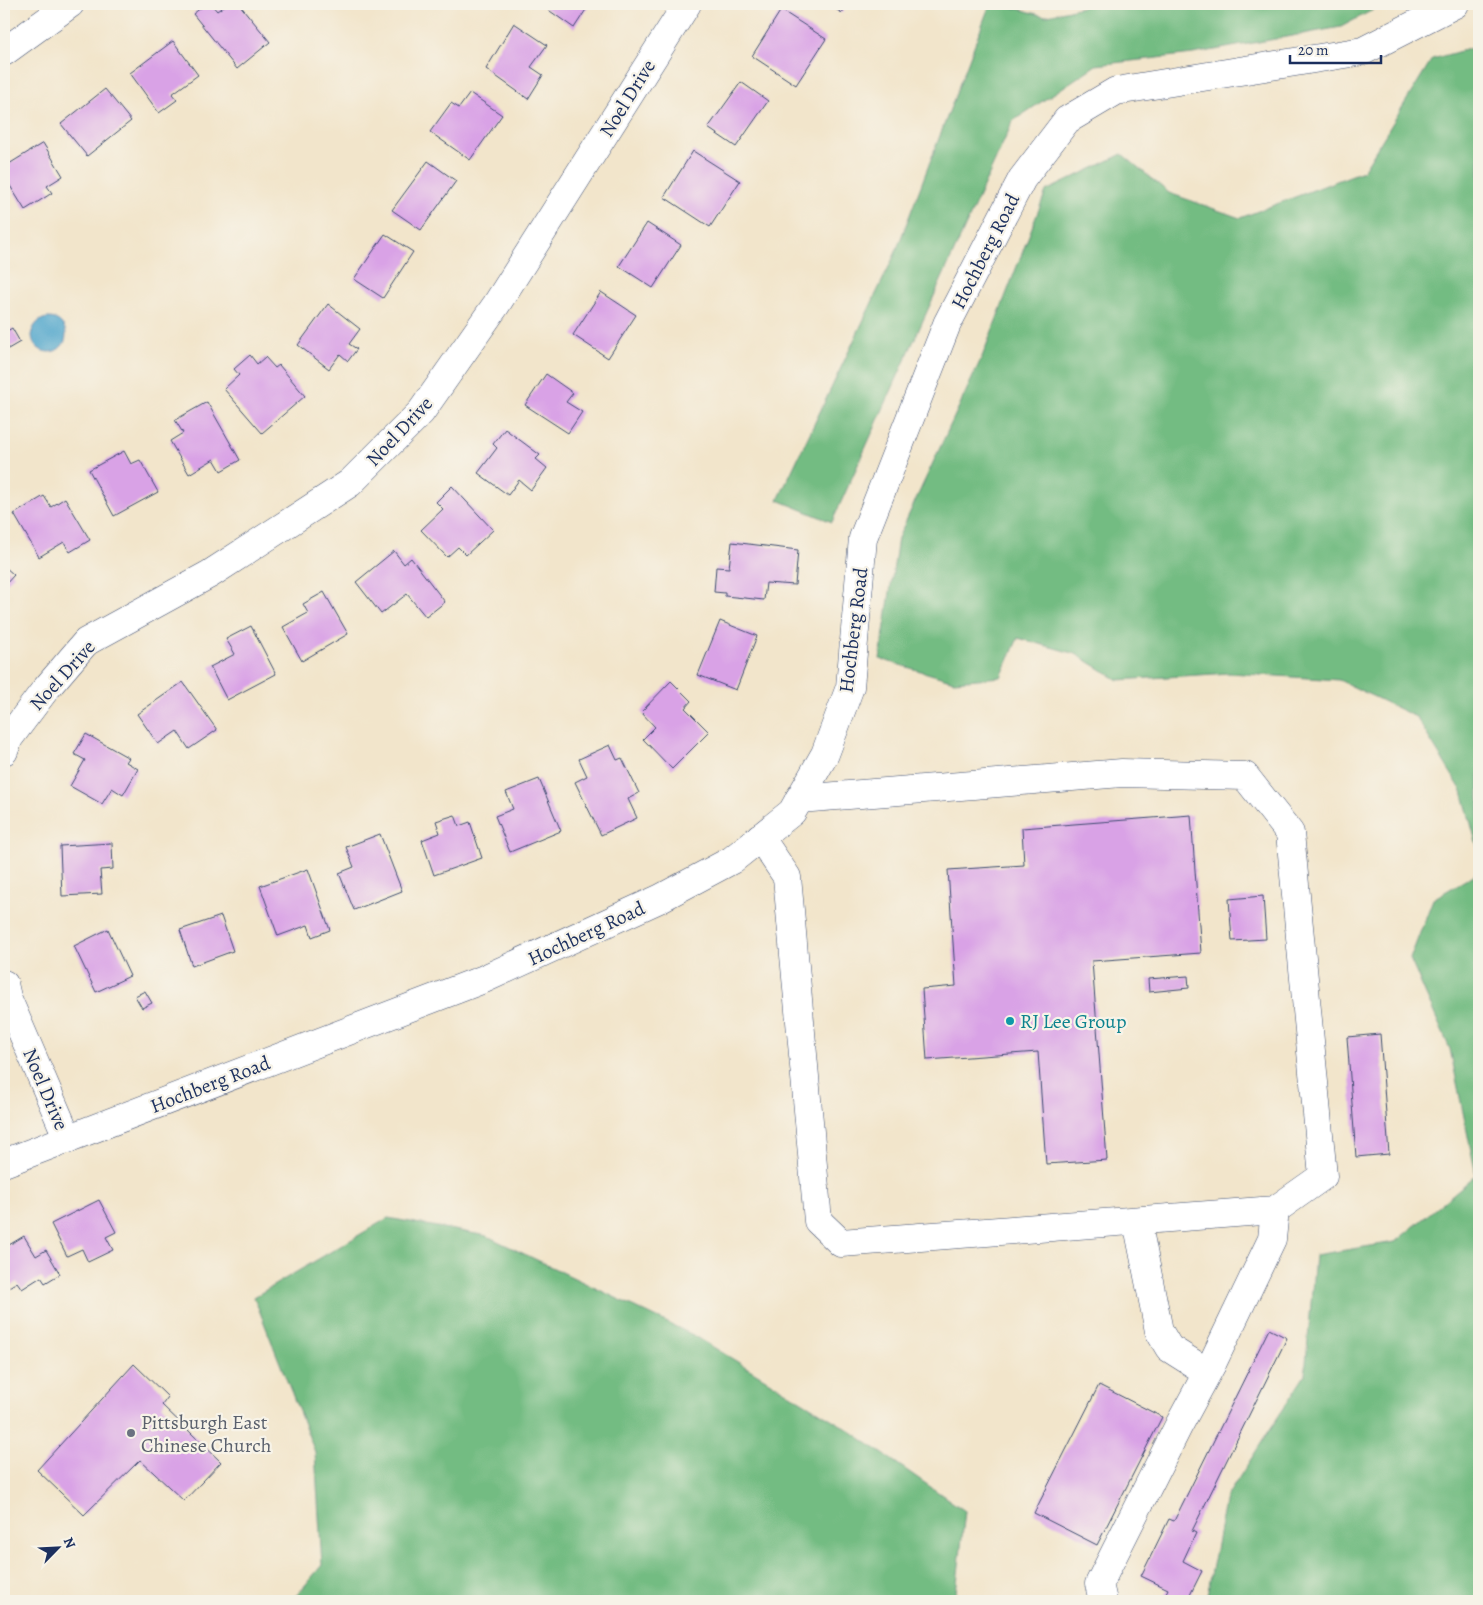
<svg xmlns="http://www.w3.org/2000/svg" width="1483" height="1605" viewBox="0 0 1483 1605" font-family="Alegreya,serif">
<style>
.forest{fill:#73bc82;stroke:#477670}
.water{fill:#50a6cc;stroke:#366a95}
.building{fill:#d9a2e6}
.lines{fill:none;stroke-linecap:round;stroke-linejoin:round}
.minor-casing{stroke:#3b4a6e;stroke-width:29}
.minor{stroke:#fff;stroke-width:28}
.culture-dot{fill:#0f9aa8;stroke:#f7f3e8;stroke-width:2}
.worship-dot{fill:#6b7280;stroke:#f7f3e8;stroke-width:2}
.labels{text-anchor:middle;stroke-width:4.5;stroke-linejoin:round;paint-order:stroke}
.street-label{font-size:20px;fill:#1b2f5e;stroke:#f7f3e8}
.culture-label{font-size:20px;fill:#0d838f;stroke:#f7f3e8;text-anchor:start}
.worship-label{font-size:20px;fill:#5b616d;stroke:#f7f3e8;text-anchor:start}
</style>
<rect width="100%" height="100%" fill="#f7f3e8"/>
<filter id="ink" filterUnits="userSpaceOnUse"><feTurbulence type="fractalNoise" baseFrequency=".02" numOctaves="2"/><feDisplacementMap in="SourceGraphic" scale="10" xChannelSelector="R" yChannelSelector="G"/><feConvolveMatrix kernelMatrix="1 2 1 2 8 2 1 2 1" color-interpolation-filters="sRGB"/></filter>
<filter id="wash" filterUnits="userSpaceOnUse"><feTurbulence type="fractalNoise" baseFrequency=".0096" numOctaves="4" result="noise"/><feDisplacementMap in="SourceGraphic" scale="20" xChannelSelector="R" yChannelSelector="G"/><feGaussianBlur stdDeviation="1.12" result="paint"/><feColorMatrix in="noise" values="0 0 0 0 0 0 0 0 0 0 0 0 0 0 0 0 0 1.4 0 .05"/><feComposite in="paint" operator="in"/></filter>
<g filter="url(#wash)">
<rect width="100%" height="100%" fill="#f2e5cb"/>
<g class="forest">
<path d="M 990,4 L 1001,4 L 1044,16 L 1094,4 L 1384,4 L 1341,27 L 1193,54 L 1096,65 L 1013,121 L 832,522 L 778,500 L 895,254 Z"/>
<path d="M 1479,46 L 1479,853 L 1462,791 L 1416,717 L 1339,680 L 1230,673 L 1118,680 L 1076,654 L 1018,638 L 1001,677 L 954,681 L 880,659 L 898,538 L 982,357 L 1046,191 L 1122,154 L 1169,193 L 1240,218 L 1363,171 L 1432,59 Z"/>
<path d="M 1479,872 L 1479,1601 L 1206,1601 L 1226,1498 L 1305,1375 L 1315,1255 L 1395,1242 L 1476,1175 L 1450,1049 L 1410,959 L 1433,899 Z"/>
<path d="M 388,1218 L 487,1236 L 695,1336 L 846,1428 L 965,1511 L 955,1601 L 292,1601 L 322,1565 L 315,1452 L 254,1297 Z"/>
</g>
<circle class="water" cx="49" cy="335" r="17"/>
<g id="blocks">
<g class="building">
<path d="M 206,4 L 211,4 L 217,11 L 227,4 L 239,4 L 270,42 L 237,69 L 193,14 Z"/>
<path d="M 540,4 L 587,4 L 589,5 L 574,28 Z"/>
<path d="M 827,4 L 847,4 L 842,13 Z"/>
<path d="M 781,10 L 826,39 L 796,85 L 752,56 Z"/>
<path d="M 514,23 L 547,45 L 531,67 L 543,75 L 528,99 L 486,69 Z"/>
<path d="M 173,41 L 198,75 L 172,94 L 177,100 L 159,113 L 130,73 Z"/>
<path d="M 741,82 L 768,101 L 736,147 L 708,128 Z"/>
<path d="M 105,89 L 131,121 L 87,156 L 61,124 Z"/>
<path d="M 470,93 L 502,115 L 470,160 L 430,132 L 451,103 L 459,108 Z"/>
<path d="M 43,143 L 63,176 L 47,186 L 52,193 L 25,210 L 4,176 L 4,167 Z"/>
<path d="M 693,151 L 740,181 L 710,227 L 664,197 Z"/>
<path d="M 428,161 L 456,181 L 421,230 L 392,210 Z"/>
<path d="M 647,223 L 681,245 L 653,288 L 619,266 Z"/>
<path d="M 385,234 L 413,252 L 383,298 L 354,279 Z"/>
<path d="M 601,292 L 636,315 L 608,358 L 573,335 Z"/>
<path d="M 328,304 L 360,329 L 349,344 L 357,349 L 348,361 L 340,354 L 329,369 L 298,345 Z"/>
<path d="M 12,328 L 20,342 L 8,349 L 4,342 L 4,333 Z"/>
<path d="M 250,355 L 257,364 L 265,357 L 275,368 L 279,365 L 305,396 L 262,433 L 224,389 L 239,375 L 234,369 Z"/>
<path d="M 546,374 L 573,393 L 566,402 L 582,412 L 568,433 L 525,405 Z"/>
<path d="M 207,402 L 240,460 L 221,471 L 214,459 L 189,474 L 170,441 L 183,433 L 175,420 Z"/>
<path d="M 505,429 L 540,455 L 536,459 L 547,468 L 531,490 L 519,480 L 508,495 L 478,473 L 497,448 L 493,444 Z"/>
<path d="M 124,451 L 131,464 L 140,460 L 158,492 L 114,516 L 89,470 Z"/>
<path d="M 452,486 L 493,530 L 466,555 L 458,547 L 447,557 L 421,530 L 443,509 L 436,502 Z"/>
<path d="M 44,496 L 51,507 L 65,498 L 90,540 L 70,552 L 64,542 L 39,557 L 14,514 Z"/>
<path d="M 732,542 L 798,550 L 795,585 L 766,583 L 764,600 L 725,596 L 725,593 L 714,592 L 716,567 L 729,568 Z"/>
<path d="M 394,551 L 404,564 L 411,558 L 445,602 L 426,617 L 407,594 L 381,614 L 356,582 Z"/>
<path d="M 4,566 L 14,575 L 4,586 Z"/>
<path d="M 324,592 L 348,634 L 302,661 L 283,627 L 308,613 L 303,604 Z"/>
<path d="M 720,621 L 757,636 L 736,690 L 698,675 Z"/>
<path d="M 251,626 L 276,674 L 227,700 L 210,667 L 235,654 L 226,639 Z"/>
<path d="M 671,681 L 691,701 L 685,708 L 709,732 L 672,769 L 643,739 L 655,727 L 641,712 Z"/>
<path d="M 183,682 L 217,730 L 189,749 L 177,731 L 158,744 L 137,714 Z"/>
<path d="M 86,734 L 129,758 L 126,762 L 138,769 L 123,795 L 112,788 L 102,804 L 70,786 L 85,760 L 74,754 Z"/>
<path d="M 610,745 L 617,760 L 622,758 L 639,793 L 628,799 L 637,818 L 601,835 L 575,782 L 587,776 L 579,759 Z"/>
<path d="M 539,779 L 561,831 L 510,852 L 495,816 L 513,809 L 506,792 Z"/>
<path d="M 455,815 L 459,826 L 470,822 L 482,858 L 434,875 L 422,840 L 440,833 L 436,821 Z"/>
<path d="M 1191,815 L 1201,953 L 1092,961 L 1107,1160 L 1046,1164 L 1038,1052 L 927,1060 L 922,989 L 956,986 L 948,870 L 1024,865 L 1022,828 Z"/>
<path d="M 380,834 L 402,891 L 354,910 L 339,873 L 354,867 L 346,847 Z"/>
<path d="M 112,843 L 113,869 L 100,870 L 102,894 L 62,896 L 60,846 Z"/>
<path d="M 308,869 L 330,930 L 312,937 L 308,925 L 278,936 L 260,886 Z"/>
<path d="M 1263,896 L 1266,939 L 1232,941 L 1229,899 Z"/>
<path d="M 221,916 L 233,951 L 192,966 L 180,930 Z"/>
<path d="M 108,929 L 130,976 L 96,992 L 74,946 Z"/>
<path d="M 1188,976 L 1189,988 L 1149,992 L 1148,979 Z"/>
<path d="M 145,991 L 152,1003 L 142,1008 L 135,996 Z"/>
<path d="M 1380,1034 L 1389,1154 L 1356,1157 L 1347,1037 Z"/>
<path d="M 99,1200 L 116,1232 L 106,1237 L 113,1250 L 88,1262 L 82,1249 L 67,1256 L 51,1224 Z"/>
<path d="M 24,1236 L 36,1256 L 46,1250 L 60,1274 L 45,1283 L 41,1277 L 22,1289 L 17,1282 L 4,1290 L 4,1248 Z"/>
<path d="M 1269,1329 L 1287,1338 L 1192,1531 L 1196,1533 L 1183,1561 L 1202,1571 L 1187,1601 L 1173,1601 L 1164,1597 L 1168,1589 L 1141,1576 L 1169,1519 L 1174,1521 Z"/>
<path d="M 134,1364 L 168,1397 L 162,1405 L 221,1462 L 184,1501 L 140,1460 L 84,1515 L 37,1470 Z"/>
<path d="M 1099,1385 L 1162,1417 L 1097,1545 L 1034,1513 Z"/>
</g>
</g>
</g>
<g filter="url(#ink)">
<use href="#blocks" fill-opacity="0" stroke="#3b4a6e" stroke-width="1"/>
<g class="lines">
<defs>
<g id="minor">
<path d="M 4,52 L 70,4"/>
<path d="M 4,751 L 9,738 L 45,690 L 86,642 L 210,574 L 350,483 L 421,412 L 496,305 L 687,4"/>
<path d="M 760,837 L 787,877 L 818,1221 L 841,1243 L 1275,1210 L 1323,1176 L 1290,833 L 1245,776 L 1122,773 L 799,799"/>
<path d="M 4,984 L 7,997 L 68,1139"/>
<path d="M 4,1163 L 484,979 L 659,899 L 732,860 L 792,812 L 825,754 L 850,687 L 863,538 L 947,324 L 1022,179 L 1067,120 L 1116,91 L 1363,51 L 1455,4"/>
<path d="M 1137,1221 L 1159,1331 L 1169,1348 L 1199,1367 L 1204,1368 L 1212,1364 L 1272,1239 L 1275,1210"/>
<path d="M 1103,1601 L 1099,1584 L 1179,1425 L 1212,1364"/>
</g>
</defs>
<use href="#minor" class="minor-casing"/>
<use href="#minor" class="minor"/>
</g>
</g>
<circle class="culture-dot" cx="1010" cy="1021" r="5"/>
<circle class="worship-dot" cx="131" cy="1433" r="5"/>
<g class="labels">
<g class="street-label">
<text transform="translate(627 98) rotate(-58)" y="7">Noel Drive</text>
<text transform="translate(985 251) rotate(-63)" y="7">Hochberg Road</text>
<text transform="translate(399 431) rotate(-47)" y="7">Noel Drive</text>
<text transform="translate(853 630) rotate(-83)" y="7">Hochberg Road</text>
<text transform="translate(62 675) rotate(-48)" y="7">Noel Drive</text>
<text transform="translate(586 933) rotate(-25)" y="7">Hochberg Road</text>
<text transform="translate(210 1084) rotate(-21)" y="7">Hochberg Road</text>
<text transform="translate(46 1089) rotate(67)" y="7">Noel Drive</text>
</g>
<g class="culture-label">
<text x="1020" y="1028">RJ Lee Group</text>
</g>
<g class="worship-label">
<text x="141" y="1429">Pittsburgh East<tspan x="141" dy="23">Chinese Church</tspan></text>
</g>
</g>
<rect width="1483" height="1605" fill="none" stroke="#f7f3e8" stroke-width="20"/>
<g transform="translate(58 1548) rotate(66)" stroke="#f7f3e8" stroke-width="4" paint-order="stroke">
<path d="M0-4L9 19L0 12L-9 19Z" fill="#1b2f5e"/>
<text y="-8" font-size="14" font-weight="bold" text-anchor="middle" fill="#1b2f5e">N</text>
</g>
<path d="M1290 55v8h91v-8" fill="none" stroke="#1b2f5e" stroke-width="2.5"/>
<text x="1298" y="55" font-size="15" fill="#1b2f5e" stroke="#f7f3e8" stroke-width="4" paint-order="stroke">20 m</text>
</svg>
